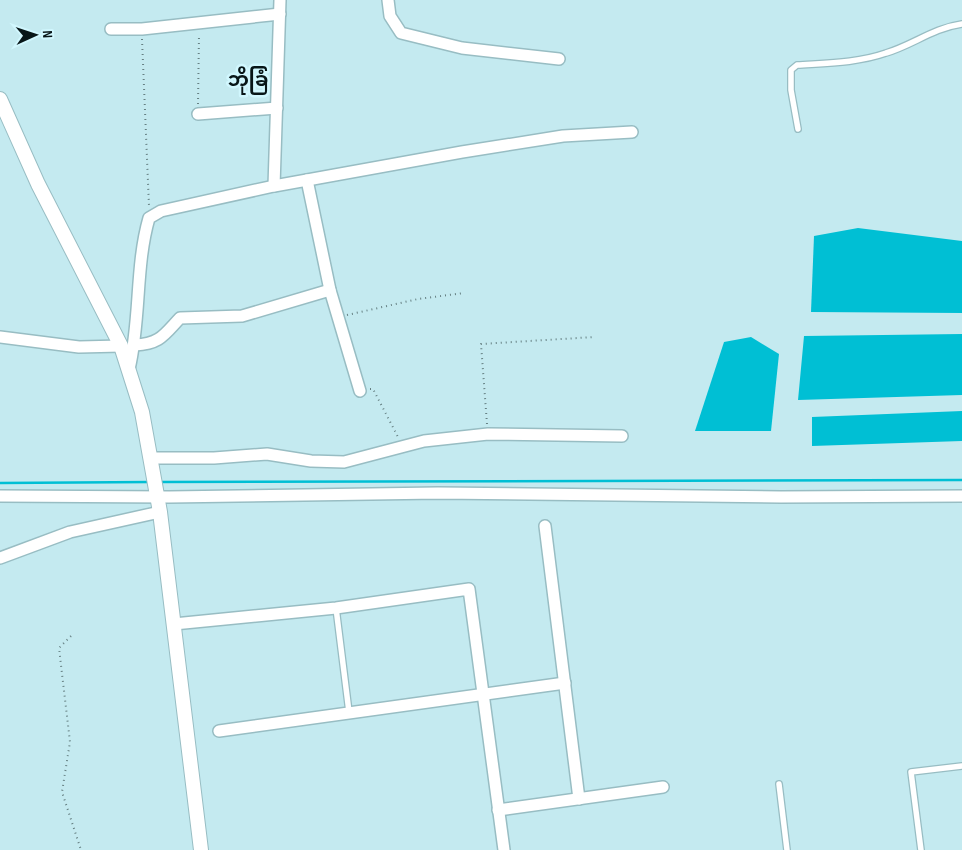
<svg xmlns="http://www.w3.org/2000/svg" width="962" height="850" viewBox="0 0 962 850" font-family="'Sofia Sans Condensed','Noto Sans Myanmar',sans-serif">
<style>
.water{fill:#00bfd4}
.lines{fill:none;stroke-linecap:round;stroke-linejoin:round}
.stream{stroke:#00bfd4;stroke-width:2.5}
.service-casing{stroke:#98bdc3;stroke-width:8}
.minor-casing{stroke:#98bdc3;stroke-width:14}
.tertiary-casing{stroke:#98bdc3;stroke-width:16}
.path{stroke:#668083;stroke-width:2;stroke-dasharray:1 4;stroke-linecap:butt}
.service{stroke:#fff;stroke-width:5.5}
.minor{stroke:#fff;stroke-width:11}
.tertiary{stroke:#fff;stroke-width:14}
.labels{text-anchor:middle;stroke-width:5;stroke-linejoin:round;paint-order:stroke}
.quarter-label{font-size:19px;font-weight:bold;fill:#081618;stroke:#d1f7fe}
</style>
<rect width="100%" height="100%" fill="#c4eaf0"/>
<g class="water">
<path d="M 858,228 L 962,241 L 962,313 L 811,312 L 814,236 Z"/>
<path d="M 962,334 L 962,395 L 798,400 L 804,336 Z"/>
<path d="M 751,337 L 779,354 L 771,431 L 695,431 L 724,342 Z"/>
<path d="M 962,411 L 962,441 L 812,446 L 812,417 Z"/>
</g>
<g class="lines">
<g class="stream">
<path d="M 159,482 L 962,480"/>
<path d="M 0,483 L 151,482"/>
</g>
<defs>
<g id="service">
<path d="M 798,129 L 791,90 L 791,70 L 797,65 C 828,63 857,63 886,53 C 913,45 933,28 962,24"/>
<path d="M 336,608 L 349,712"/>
<path d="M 779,784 L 787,850"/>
<path d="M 921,850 L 911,772 L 962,766"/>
</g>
<g id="minor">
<path d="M 388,0 L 390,16 L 401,33 L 462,48 L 559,59"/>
<path d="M 111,29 L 142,29 L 280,14"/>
<path d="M 198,114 L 277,108"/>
<path d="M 307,180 L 330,290 L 360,391"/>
<path d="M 274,186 L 280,0"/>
<path d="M 0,337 L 79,347 L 121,346"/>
<path d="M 135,345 C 160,344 164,335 180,318 L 242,316 L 330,290"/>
<path d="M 129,369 C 141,319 135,267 149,218 L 161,211 L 274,186 L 462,152 L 563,136 L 632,132"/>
<path d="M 150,458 L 214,458 L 267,454 L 311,461 L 344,462 L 424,441 L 488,434 L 622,436"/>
<path d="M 0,496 L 169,497 L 438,493 L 781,497 L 962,496"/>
<path d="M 545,526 L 579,799"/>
<path d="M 0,558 L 70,532 L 160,512"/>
<path d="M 174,624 L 336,608 L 469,589 L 504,850"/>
<path d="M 219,731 L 565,683"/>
<path d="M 498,810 L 663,787"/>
</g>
<path id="tertiary" d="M 0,99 L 38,184 L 121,346 L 142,412 L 160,512 L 201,850"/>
</defs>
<use href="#service" class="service-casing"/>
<use href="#minor" class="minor-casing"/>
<use href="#tertiary" class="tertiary-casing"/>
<g class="path">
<path d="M 142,39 L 149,206"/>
<path d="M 198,104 L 199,34"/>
<path d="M 347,315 L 418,299 L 464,293"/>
<path d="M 370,389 L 373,389 L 398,437"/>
<path d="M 487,424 L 481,344 L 594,337"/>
<path d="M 71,636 L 59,648 L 70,742 L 62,792 L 81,850"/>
</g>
<use href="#service" class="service"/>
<use href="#minor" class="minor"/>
<use href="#tertiary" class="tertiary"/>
</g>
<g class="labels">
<g class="quarter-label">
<text x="248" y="86">ဘိုခြံ</text>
</g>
</g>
<g transform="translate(35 35) rotate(87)" stroke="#d1f7fe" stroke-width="4" paint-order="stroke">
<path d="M0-4L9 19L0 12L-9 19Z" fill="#081618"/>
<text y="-8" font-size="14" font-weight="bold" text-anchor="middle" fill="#081618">N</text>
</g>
</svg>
